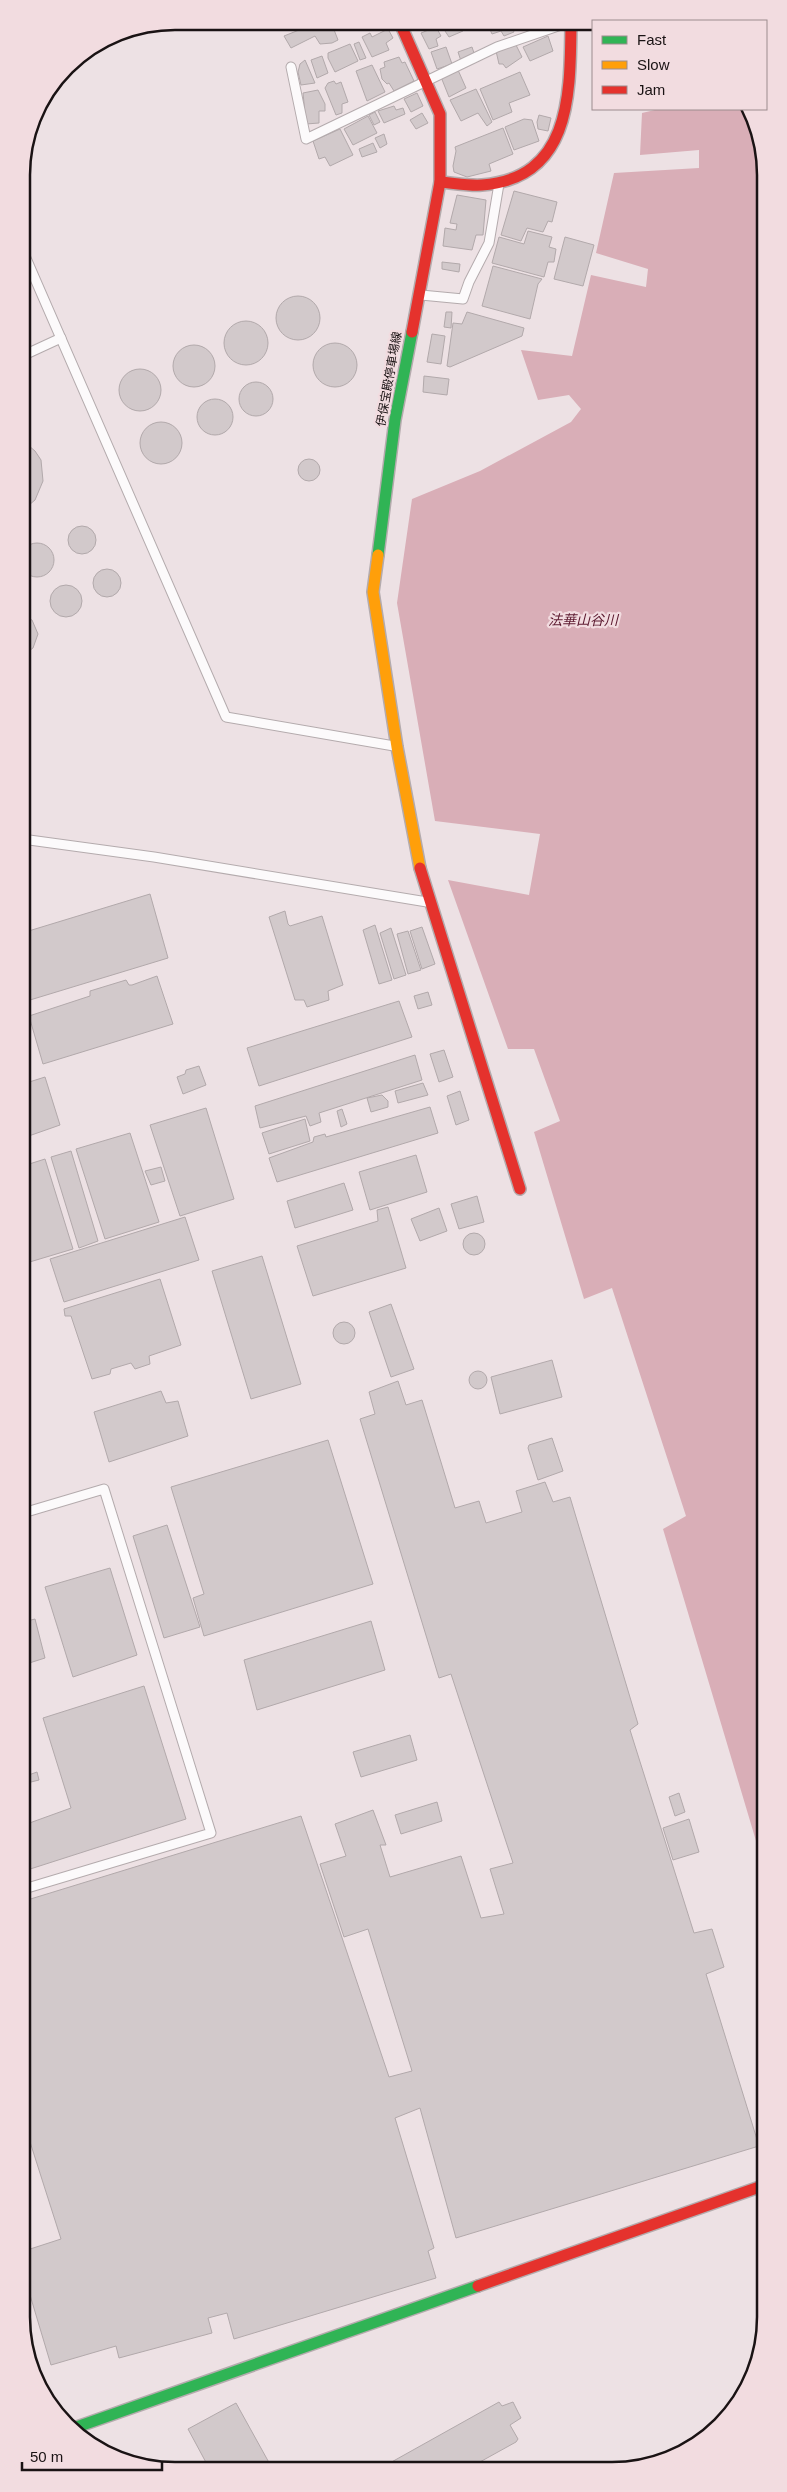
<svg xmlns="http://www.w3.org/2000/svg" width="787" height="2492" viewBox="0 0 787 2492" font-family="Helvetica,'Noto Sans JP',sans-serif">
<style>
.water{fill:#d9aeb7}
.building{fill:#d2c9cb;stroke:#b2a9ab}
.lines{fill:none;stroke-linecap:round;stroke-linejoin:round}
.lane-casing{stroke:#b4abad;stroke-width:11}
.fast-casing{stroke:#b4abad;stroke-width:14}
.slow-casing{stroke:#b4abad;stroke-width:14}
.jam-casing{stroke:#b4abad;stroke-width:14}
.lane{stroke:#fcfafb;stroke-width:9}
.fast{stroke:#30b455;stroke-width:11}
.slow{stroke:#ff9f0a;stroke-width:11}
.jam{stroke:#e5322d;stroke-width:11}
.labels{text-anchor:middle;stroke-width:4.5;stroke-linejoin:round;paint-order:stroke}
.street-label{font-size:12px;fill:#1a1314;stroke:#f2dce0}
.water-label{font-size:14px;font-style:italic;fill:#5b182e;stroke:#f2dce0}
.rim{fill:none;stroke:#1a1314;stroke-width:2.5}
</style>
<rect width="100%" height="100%" fill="#ede1e4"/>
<path class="water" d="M 659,109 L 750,109 L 763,146 L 765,1871 L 663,1529 L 686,1516 L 612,1288 L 584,1299 L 534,1132 L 560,1121 L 534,1049 L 508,1049 L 448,880 L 529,895 L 540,834 L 435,821 L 397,603 L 412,499 L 480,471 L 571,422 L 581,409 L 569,395 L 538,400 L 521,350 L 572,356 L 591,275 L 646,287 L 648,269 L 596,253 L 614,173 L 699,168 L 699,150 L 640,155 L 642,113 Z"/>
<g class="building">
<path d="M 319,22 L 331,22 L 338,40 L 332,43 L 320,44 L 315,36 L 291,48 L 284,36 Z"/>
<path d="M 444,23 L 459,23 L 463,31 L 449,37 L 441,25 Z"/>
<path d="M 487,23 L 510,23 L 514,32 L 504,36 L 501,31 L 492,34 Z"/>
<path d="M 436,27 L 441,36 L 436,39 L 438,46 L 429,49 L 421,33 Z"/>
<path d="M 388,29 L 393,38 L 386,43 L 389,50 L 372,57 L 362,37 L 370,33 L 372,37 Z"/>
<path d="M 548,36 L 553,51 L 530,61 L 523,47 Z"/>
<path d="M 359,42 L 366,58 L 360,60 L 354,44 Z"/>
<path d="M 350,44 L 358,61 L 335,72 L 328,58 L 328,53 Z"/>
<path d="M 516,45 L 522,57 L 506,68 L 503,64 L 499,64 L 496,51 Z"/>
<path d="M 446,47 L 452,64 L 437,69 L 431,52 Z"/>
<path d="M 472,47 L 475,56 L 461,61 L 458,52 Z"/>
<path d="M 322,56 L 328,73 L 317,78 L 311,60 Z"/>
<path d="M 399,57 L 402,63 L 405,62 L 414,81 L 394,91 L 389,83 L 387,84 L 382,79 L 380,69 L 385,67 L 384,62 Z"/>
<path d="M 305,60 L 315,83 L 301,85 L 298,72 L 300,64 Z"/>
<path d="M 372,65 L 385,92 L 367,101 L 356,71 Z"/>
<path d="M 458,70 L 466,88 L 449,97 L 441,77 Z"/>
<path d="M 520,72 L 530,95 L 509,103 L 512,112 L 493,120 L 480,89 Z"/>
<path d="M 334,81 L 336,84 L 341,82 L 348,102 L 342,104 L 342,113 L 336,115 L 325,88 L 328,83 Z"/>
<path d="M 476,89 L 492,122 L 487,126 L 478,113 L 461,121 L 450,100 Z"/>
<path d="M 318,90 L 325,104 L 325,111 L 319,111 L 319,123 L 306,124 L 303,93 Z"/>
<path d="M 417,93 L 423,106 L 411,112 L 404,99 Z"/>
<path d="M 394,106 L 396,110 L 403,108 L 405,114 L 384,123 L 378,111 Z"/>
<path d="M 375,112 L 380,122 L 374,125 L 369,115 Z"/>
<path d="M 422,113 L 428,123 L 416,129 L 410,120 Z"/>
<path d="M 539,115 L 551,118 L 548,131 L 538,129 L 537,122 Z"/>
<path d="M 368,116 L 377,133 L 353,145 L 344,129 Z"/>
<path d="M 524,119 L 532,120 L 539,141 L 514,150 L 505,127 Z"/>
<path d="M 503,128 L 513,154 L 489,164 L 491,171 L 467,177 L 454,172 L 453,166 L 456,151 L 455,147 Z"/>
<path d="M 340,129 L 353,155 L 330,166 L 325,157 L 319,159 L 313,141 Z"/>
<path d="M 384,134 L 387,144 L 380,148 L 375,138 Z"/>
<path d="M 373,143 L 377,152 L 362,157 L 359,149 Z"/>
<path d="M 514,191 L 557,202 L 552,222 L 548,221 L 543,232 L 527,228 L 521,241 L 501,235 Z"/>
<path d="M 457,195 L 486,200 L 483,235 L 476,235 L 472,250 L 443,246 L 445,228 L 456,230 L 457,224 L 450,223 Z"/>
<path d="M 528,231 L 552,237 L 549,247 L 556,249 L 554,262 L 548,262 L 544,277 L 492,263 L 499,237 L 524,244 Z"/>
<path d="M 565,237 L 594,245 L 583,286 L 554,279 Z"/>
<path d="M 442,262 L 460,264 L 459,272 L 442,269 Z"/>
<path d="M 493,266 L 542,279 L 538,284 L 530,319 L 482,306 Z"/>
<circle cx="298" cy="318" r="22"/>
<path d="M 446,312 L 452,312 L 451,328 L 444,327 Z"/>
<path d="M 467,312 L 524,328 L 522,336 L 450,367 L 447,366 L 453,323 L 462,324 Z"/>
<circle cx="246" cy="343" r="22"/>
<path d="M 432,334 L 445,336 L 441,364 L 427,362 Z"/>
<circle cx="335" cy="365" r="22"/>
<circle cx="194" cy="366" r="21"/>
<circle cx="140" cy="390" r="21"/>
<path d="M 424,376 L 449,379 L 447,395 L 423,392 Z"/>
<circle cx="256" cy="399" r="17"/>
<circle cx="215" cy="417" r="18"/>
<circle cx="161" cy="443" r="21"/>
<path d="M 22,440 L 35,451 L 41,460 L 43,481 L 35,500 L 22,511 Z"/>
<circle cx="309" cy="470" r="11"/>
<circle cx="82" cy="540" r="14"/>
<circle cx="37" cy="560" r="17"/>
<circle cx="107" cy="583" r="14"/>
<circle cx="66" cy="601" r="16"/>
<path d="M 22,615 L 32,620 L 38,634 L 33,648 L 22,656 Z"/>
<path d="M 150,894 L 168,958 L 30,1000 L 23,976 L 22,933 Z"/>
<path d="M 285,911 L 288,924 L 290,926 L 322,916 L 343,985 L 328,991 L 329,1000 L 307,1007 L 304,1000 L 295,1000 L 269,917 Z"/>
<path d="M 375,925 L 392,980 L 379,984 L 363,930 Z"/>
<path d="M 422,927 L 435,964 L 422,969 L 410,931 Z"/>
<path d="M 391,928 L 406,975 L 394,979 L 380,933 Z"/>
<path d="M 408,931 L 421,970 L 408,974 L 397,934 Z"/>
<path d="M 157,976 L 173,1024 L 43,1064 L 29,1016 L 90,996 L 90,991 L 126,980 L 129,985 L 132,985 Z"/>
<path d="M 428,992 L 432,1005 L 418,1009 L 414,996 Z"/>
<path d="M 399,1001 L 412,1037 L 259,1086 L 247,1048 Z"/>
<path d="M 444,1050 L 453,1077 L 439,1082 L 430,1054 Z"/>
<path d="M 415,1055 L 422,1080 L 319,1113 L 321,1122 L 310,1126 L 306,1116 L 260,1128 L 255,1106 Z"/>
<path d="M 199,1066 L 206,1085 L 183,1094 L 177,1077 L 185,1074 L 186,1070 Z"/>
<path d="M 45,1077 L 60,1125 L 23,1138 L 23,1084 Z"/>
<path d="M 423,1083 L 428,1095 L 398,1103 L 395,1091 Z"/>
<path d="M 460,1091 L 469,1120 L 456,1125 L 447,1096 Z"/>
<path d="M 382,1095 L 388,1101 L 388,1107 L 371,1112 L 367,1098 Z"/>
<path d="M 430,1107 L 438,1133 L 277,1182 L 269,1158 L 313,1142 L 314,1137 L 325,1134 L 326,1137 Z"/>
<path d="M 206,1108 L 234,1199 L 180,1216 L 150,1125 Z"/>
<path d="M 342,1109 L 347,1124 L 341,1127 L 337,1111 Z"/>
<path d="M 305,1119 L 310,1141 L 269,1154 L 262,1133 Z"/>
<path d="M 130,1133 L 159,1222 L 105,1239 L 76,1149 Z"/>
<path d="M 71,1151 L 98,1241 L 79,1248 L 51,1157 Z"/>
<path d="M 416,1155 L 427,1192 L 370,1210 L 359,1172 Z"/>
<path d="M 45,1159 L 73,1249 L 23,1264 L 23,1166 Z"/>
<path d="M 161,1167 L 165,1181 L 151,1185 L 145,1171 Z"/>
<path d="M 344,1183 L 353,1210 L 295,1228 L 287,1201 Z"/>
<path d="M 477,1196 L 484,1222 L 459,1229 L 451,1204 Z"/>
<path d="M 388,1207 L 406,1268 L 313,1296 L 297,1246 L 378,1221 L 377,1210 Z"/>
<path d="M 439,1208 L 447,1231 L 420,1241 L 411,1219 Z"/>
<path d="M 185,1217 L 199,1260 L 64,1302 L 50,1259 Z"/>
<circle cx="474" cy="1244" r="11"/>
<path d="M 262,1256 L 301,1384 L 251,1399 L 212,1271 Z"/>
<path d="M 160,1279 L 181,1345 L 149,1356 L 150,1364 L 135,1369 L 131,1363 L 111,1369 L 110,1374 L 92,1379 L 71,1316 L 65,1316 L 64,1309 Z"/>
<path d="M 391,1304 L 414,1369 L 391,1377 L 369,1312 Z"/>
<circle cx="344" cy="1333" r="11"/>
<path d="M 552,1360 L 562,1397 L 500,1414 L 491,1377 Z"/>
<circle cx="478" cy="1380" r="9"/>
<path d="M 398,1381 L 406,1405 L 422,1400 L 455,1508 L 479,1501 L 486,1523 L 522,1512 L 516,1491 L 545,1482 L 553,1502 L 570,1497 L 638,1724 L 630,1730 L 694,1933 L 712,1929 L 724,1967 L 706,1974 L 759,2146 L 456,2238 L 420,2108 L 395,2118 L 434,2248 L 428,2251 L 436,2278 L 234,2339 L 227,2313 L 208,2318 L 212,2333 L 119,2358 L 116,2346 L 51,2365 L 24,2275 L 24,2251 L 61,2239 L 24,2123 L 24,1901 L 301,1816 L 389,2077 L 412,2071 L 368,1929 L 344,1937 L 320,1864 L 346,1856 L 335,1824 L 373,1810 L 386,1845 L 380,1845 L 390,1877 L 461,1856 L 481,1918 L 504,1914 L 490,1869 L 513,1863 L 451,1674 L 439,1678 L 360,1419 L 375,1414 L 369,1392 Z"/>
<path d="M 161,1391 L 166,1403 L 178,1401 L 188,1436 L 109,1462 L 94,1412 Z"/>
<path d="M 552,1438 L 563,1471 L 538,1480 L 528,1448 L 529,1445 Z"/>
<path d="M 328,1440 L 373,1584 L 204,1636 L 193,1598 L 204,1594 L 171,1487 Z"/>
<path d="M 167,1525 L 200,1627 L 164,1638 L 133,1536 Z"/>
<path d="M 110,1568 L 137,1655 L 73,1677 L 45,1587 Z"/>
<path d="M 35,1619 L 45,1658 L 23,1665 L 23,1622 Z"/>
<path d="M 371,1621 L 385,1670 L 257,1710 L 244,1660 Z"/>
<path d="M 144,1686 L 186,1819 L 24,1871 L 24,1825 L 71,1808 L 43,1718 Z"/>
<path d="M 410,1735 L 417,1760 L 361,1777 L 353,1752 Z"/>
<path d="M 37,1772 L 39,1780 L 23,1784 L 23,1777 Z"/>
<path d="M 679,1793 L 685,1812 L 675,1816 L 669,1797 Z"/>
<path d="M 437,1802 L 442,1821 L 401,1834 L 395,1815 Z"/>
<path d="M 689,1819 L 699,1852 L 673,1860 L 663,1828 Z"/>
<path d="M 499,2402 L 502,2406 L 513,2402 L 521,2418 L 510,2425 L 518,2439 L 516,2442 L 469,2468 L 388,2468 L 388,2464 Z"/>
<path d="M 236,2403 L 272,2468 L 209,2468 L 188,2429 Z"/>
</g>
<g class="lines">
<defs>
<g id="lane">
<path d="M 291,67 L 306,139 L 497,47 L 564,24"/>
<path d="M 22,249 L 226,717 L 394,746"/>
<path d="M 421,295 L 463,299 L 469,282 L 489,243 L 499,184"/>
<path d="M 22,356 L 61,338"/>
<path d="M 22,839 L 154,857 L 427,902"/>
<path d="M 23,1513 L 104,1489 L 211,1833 L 24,1889"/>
<path d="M 24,2213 L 25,2217"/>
</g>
<g id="fast">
<path d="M 378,555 L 395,420 L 412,332"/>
<path d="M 71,2429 L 478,2286"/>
</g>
<path id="slow" d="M 378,555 L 373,592 L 397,747 L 420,868"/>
<g id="jam">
<path d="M 400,23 L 440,114 L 440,182 L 412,332"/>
<path d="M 440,182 C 454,183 468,186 482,185 C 572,178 570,93 571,24"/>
<path d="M 420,868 L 520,1189"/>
<path d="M 478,2286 L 765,2185"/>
</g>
</defs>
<use href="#lane" class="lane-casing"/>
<use href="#fast" class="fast-casing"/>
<use href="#slow" class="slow-casing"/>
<use href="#jam" class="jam-casing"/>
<use href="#lane" class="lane"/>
<use href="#fast" class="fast"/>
<use href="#slow" class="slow"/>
<use href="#jam" class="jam"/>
</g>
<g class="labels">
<g class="street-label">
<text transform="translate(389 379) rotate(-80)" y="4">伊保宝殿停車場線</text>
</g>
<g class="water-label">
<text x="583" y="625">法華山谷川</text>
</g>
</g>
<path d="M0 0H787V2492H0ZM175 30H612A145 145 0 0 1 757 175V2317A145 145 0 0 1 612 2462H175A145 145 0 0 1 30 2317V175A145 145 0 0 1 175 30Z" fill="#f2dce0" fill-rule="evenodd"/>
<path class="rim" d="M175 30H612A145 145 0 0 1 757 175V2317A145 145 0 0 1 612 2462H175A145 145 0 0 1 30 2317V175A145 145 0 0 1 175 30Z"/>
<rect x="592" y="20" width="175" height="90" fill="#f2dce0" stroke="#9c8c8e"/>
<rect x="602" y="36" width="25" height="8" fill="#30b455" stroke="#9c8c8e"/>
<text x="637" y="45" font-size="15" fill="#1a1314">Fast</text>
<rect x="602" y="61" width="25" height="8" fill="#ff9f0a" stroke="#9c8c8e"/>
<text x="637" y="70" font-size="15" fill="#1a1314">Slow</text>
<rect x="602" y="86" width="25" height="8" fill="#e5322d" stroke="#9c8c8e"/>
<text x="637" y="95" font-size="15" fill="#1a1314">Jam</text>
<path d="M22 2462v8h140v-8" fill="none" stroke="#1a1314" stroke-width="2.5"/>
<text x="30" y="2462" font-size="15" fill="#1a1314" stroke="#f2dce0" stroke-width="4" paint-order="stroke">50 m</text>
</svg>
